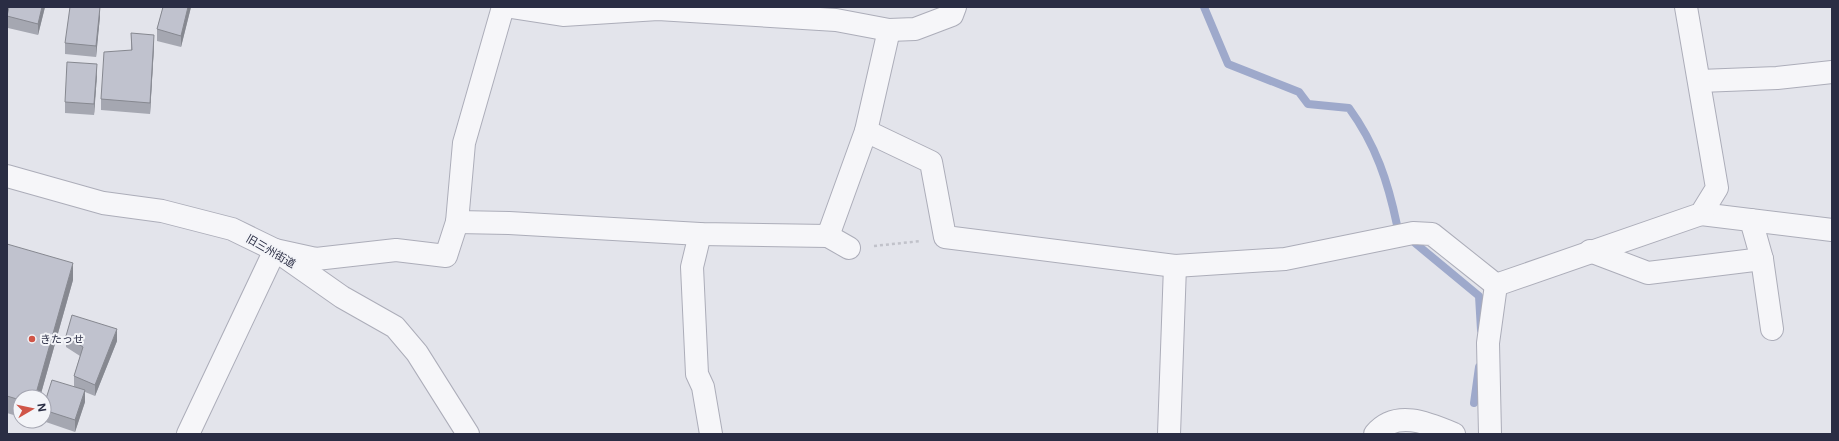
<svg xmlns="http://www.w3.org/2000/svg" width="1839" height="441" viewBox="0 0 1839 441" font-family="Inter,'Noto Sans JP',sans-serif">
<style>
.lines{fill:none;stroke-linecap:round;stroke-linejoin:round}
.stream{stroke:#9ea9cb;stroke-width:8}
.minor-casing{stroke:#acadb9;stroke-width:24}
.path{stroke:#c1c2ca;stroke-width:2.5;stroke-dasharray:3 3;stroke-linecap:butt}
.minor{stroke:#f6f6f9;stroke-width:22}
.wall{fill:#a5a7b1}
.shaded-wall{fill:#868890}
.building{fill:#c0c2ce;stroke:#868890}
.poi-dot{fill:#d05548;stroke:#f3f4f8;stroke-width:1.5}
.labels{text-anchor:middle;stroke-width:4;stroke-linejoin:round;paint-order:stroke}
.street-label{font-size:11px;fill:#2a2d44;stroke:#f3f4f8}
.poi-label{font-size:11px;fill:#2a2d44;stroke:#f3f4f8;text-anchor:start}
</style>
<rect width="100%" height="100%" fill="#e3e4eb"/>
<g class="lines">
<g class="stream">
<path d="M 1204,7 L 1228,64 L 1299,92 L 1308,104 L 1349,108 C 1376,145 1388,182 1397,225"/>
<path d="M 1415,243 L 1479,296 L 1481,330"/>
<path d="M 1474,403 L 1479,367"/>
</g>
<defs>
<g id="minor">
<path d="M 503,7 L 464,143 L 457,222 L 509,223 L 700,234 L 828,236 L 866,131 L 889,30"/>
<path d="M 511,7 L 563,15 L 658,9 L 836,20 L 889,30 L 915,29 L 952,15 L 955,7"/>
<path d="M 1700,81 L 1777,78 L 1832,72"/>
<path d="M 866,131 L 931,162 L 945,237 L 1175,266 L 1285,259 L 1413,233 L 1432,234 L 1496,285"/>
<path d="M 7,176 L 103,203 L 162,211 L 232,229 L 275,250 L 342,297 L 395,327 L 417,353 L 468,434"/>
<path d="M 1701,214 L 1832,230"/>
<path d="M 1751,220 L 1762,259 L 1772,329"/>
<path d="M 700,234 L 692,267 L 697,374 L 703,387 L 711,434"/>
<path d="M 828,236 L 849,248"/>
<path d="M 1590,251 L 1648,273 L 1762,259"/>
<path d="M 1496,285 L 1701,214 L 1717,188 L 1686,7"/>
<path d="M 188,434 L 275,250 L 316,259 L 396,250 L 446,256 L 457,222"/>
<path d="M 1169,434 L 1175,266"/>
<path d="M 1375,434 C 1396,409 1428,423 1454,434"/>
<path d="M 1490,434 L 1488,343 L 1496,285"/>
</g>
</defs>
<use href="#minor" class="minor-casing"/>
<path class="path" d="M 874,246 L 921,241"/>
<use href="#minor" class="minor"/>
</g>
<g class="wall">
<path d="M 9,7 L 45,7 L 38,35 L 8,28 L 8,33 L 7,38 L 7,16 Z"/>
<path d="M 163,7 L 191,7 L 181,47 L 157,41 L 157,29 Z"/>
<path d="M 100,16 L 96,57 L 65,54 L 65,43 Z"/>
<path d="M 131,33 L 154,46 L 150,114 L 101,110 L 101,99 L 131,50 Z"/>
<path d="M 97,75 L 94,115 L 65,113 L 65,102 Z"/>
<path d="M 7,244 L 73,280 L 40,397 L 20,397 L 20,417 L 7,413 Z"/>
<path d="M 66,336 L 117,341 L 95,396 L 85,392 L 85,402 L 75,432 L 43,421 L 44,421 L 44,405 L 74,387 L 74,376 L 80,356 L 66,347 Z"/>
</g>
<g class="shaded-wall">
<path d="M 42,7 L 45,7 L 38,35 L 38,24 Z"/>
<path d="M 100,7 L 100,16 L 96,57 L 96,46 Z"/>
<path d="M 188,7 L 191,7 L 181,47 L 181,36 Z"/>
<path d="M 8,18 L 8,33 L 7,38 L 7,23 Z"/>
<path d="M 154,35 L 154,46 L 150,114 L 150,103 Z"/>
<path d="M 97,64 L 97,75 L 94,115 L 94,104 Z"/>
<path d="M 73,263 L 73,280 L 40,397 L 35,397 Z"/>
<path d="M 117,329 L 117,341 L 95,396 L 95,385 Z"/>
<path d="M 85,390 L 85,402 L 75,432 L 75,420 Z"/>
</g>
<g class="building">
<path d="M 9,7 L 42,7 L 38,24 L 7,16 Z"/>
<path d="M 70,7 L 100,7 L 96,46 L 65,43 Z"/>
<path d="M 163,7 L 188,7 L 181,36 L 157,29 Z"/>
<path d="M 131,33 L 154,35 L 150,103 L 101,99 L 104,52 L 132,50 Z"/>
<path d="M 67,62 L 97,64 L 94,104 L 65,102 Z"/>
<path d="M 7,244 L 73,263 L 35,397 L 20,397 L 20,400 L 7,396 Z"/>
<path d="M 72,315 L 117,329 L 95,385 L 74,376 L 83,347 L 66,336 Z"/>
<path d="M 52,380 L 85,390 L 75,420 L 44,410 L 44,405 Z"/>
</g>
<circle class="poi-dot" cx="32" cy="339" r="4"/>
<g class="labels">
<g class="street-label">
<text transform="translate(271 251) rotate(30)" y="4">旧三州街道</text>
</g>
<g class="poi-label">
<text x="40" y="343">きたっせ</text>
</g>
</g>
<rect width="1839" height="441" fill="none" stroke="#2a2d44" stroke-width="16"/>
<g transform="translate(32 409) rotate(81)"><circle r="19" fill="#f3f4f8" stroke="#a3a4b0"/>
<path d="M0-3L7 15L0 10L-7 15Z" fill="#d05548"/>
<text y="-6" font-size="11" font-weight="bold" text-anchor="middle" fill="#2a2d44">N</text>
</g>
</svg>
